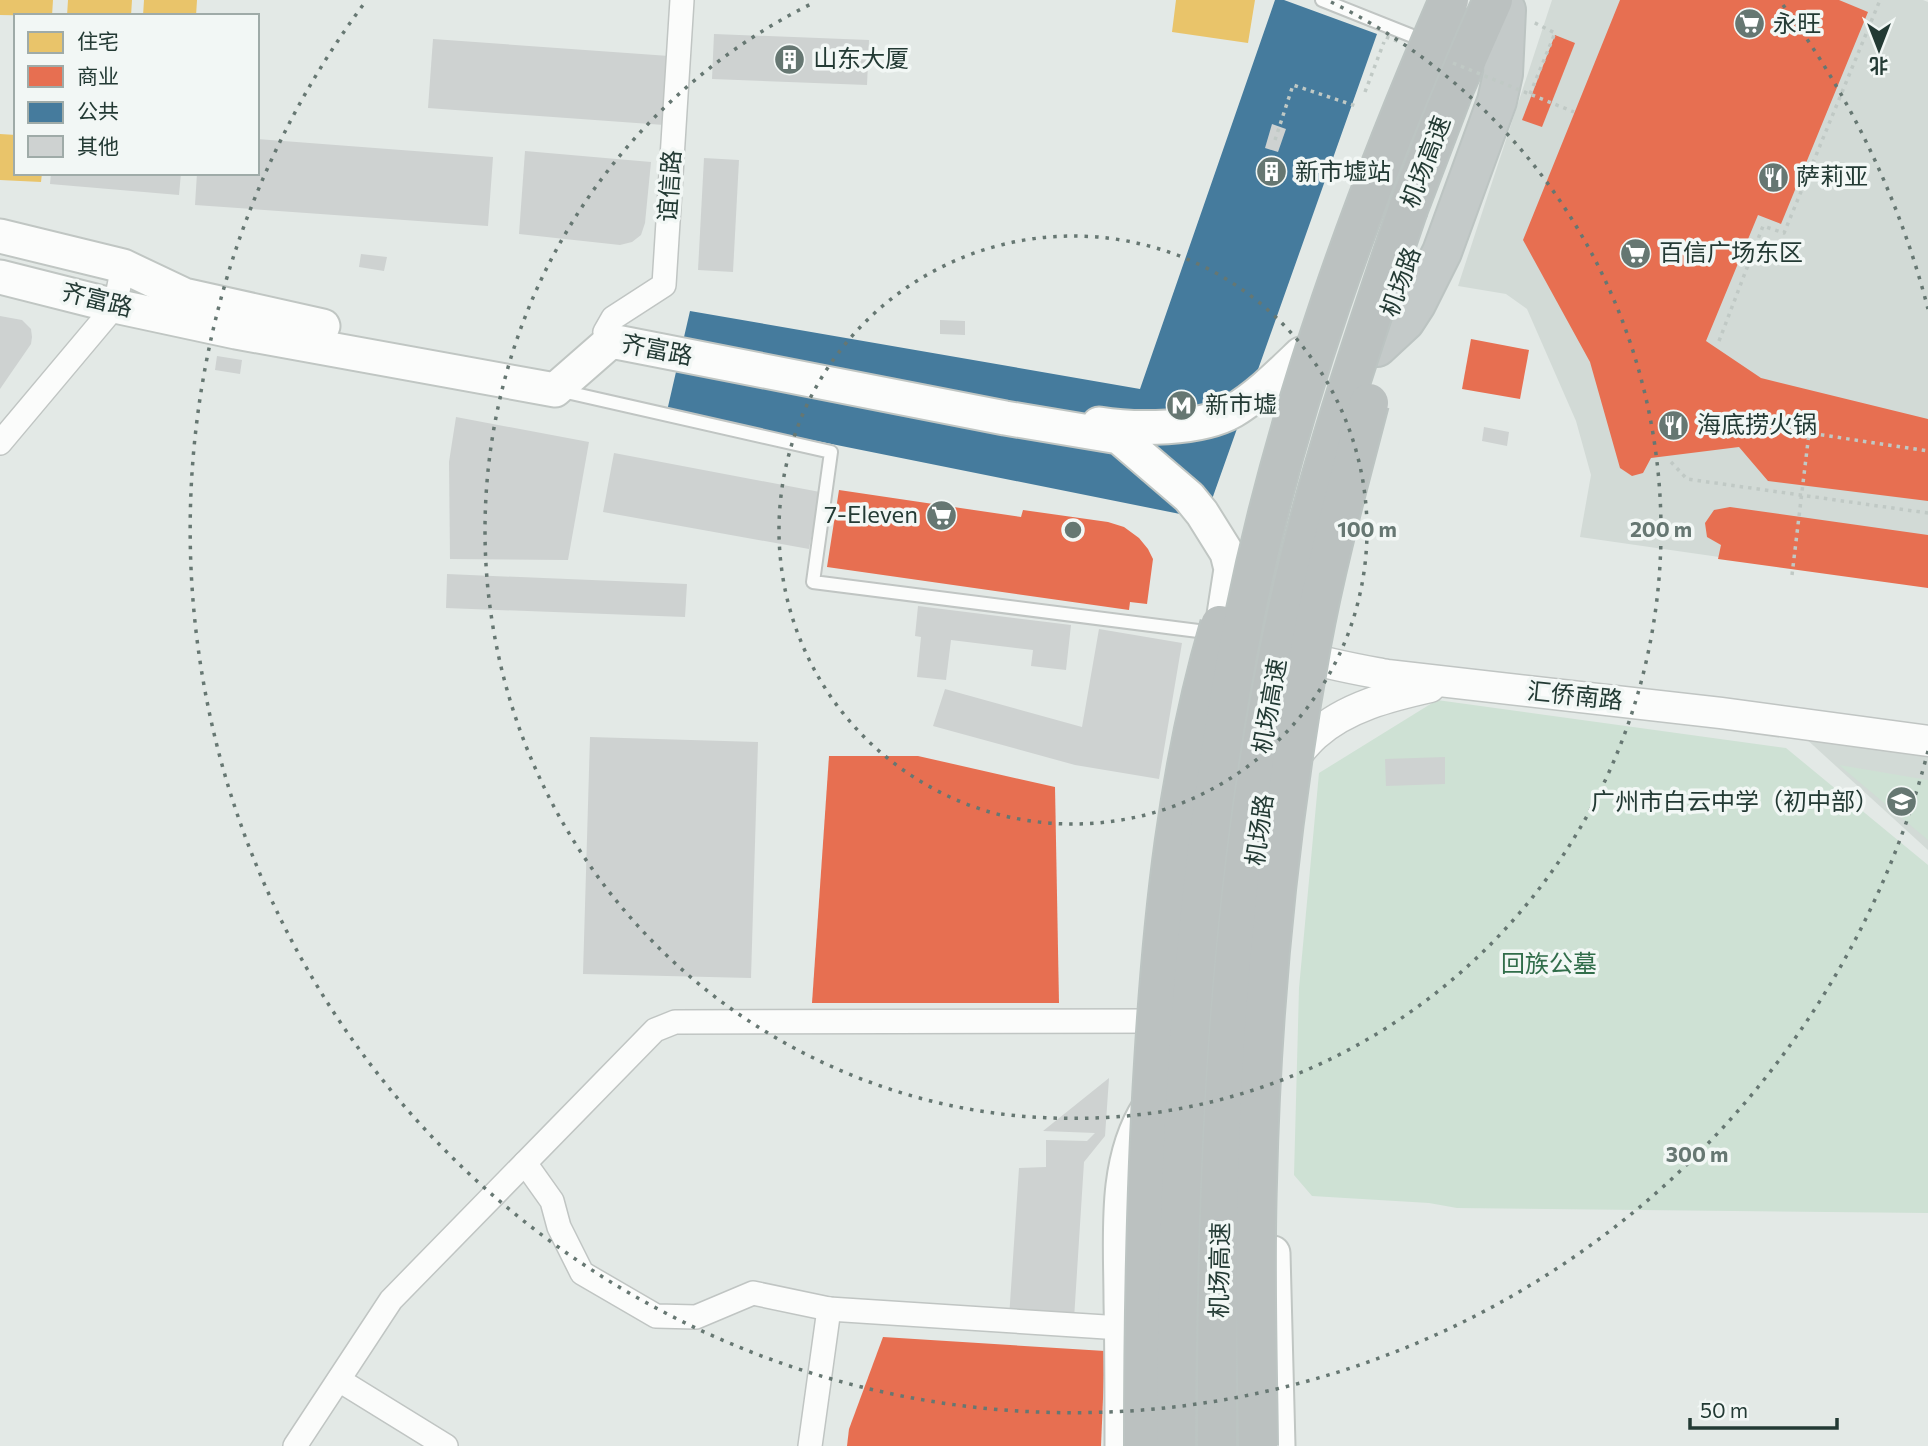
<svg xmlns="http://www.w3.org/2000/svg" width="1928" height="1446" viewBox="0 0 1928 1446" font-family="Commissioner,'Noto Sans SC',sans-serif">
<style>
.built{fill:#d2dad6}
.green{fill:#cee1d4}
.homes{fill:#e9c46a}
.shops{fill:#e76f51}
.public{fill:#457b9d}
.building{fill:#ced2d1}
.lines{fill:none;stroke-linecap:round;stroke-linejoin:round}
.service-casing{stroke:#c0c5c3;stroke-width:16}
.minor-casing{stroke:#c0c5c3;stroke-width:26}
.tertiary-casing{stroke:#c0c5c3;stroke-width:33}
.secondary-casing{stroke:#c0c6c3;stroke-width:37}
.trunk-casing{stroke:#bcc4c2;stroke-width:42}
.motorway-casing{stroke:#bcc4c2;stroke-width:42}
.path{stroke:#c0c9c5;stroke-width:3.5;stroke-dasharray:3.5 5;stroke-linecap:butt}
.service{stroke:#fbfcfb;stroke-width:12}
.minor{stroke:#fbfcfb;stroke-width:23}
.tertiary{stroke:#fbfcfb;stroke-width:30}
.secondary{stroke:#fbfcfb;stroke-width:33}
.trunk{stroke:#c4cac9;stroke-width:38}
.motorway{stroke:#bbc1c0;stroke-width:38}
.motorway-bridge-casing{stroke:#bcc4c2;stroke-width:42;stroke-linecap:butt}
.path-bridge{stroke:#c0c9c5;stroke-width:3.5;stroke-dasharray:3.5 5;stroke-linecap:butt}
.motorway-bridge{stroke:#bbc1c0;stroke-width:38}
.ring{fill:none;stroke:#667772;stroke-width:3.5;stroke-dasharray:3.5 7}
.labels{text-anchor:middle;stroke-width:7;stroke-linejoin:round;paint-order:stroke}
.poi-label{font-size:24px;fill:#233a34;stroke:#f2f7f5;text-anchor:start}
.street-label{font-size:24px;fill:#233a34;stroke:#f2f7f5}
.park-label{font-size:24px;fill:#316d4a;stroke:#f2f7f5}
.centre{fill:#667772;stroke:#f2f7f5;stroke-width:3.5}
.ring-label{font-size:21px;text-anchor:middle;font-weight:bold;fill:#667772;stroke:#f2f7f5;stroke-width:7;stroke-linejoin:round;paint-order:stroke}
</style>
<rect width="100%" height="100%" fill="#e3e9e6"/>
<g class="built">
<path d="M 1552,0 L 1923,0 L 1928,2 L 1928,587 L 1580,537 L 1591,475 L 1576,421 L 1527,309 L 1506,294 L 1458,286 Z"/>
<path d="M 1803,736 L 1928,754 L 1928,850 Z"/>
</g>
<g class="green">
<path d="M 1437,700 L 1786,748 L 1928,865 L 1928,1213 L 1457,1208 L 1429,1203 L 1312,1196 L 1294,1175 L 1299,988 L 1319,773 Z"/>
<path d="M 1839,765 L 1928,780 L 1928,840 Z"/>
</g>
<g class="homes">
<path d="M 0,0 L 53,0 L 52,16 L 0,15 Z"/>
<path d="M 68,0 L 132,0 L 131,16 L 67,16 Z"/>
<path d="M 144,0 L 197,0 L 196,16 L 143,16 Z"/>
<path d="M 1176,0 L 1255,0 L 1248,43 L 1172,32 Z"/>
<path d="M 0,134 L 16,135 L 16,173 L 42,173 L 41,182 L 0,180 Z"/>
</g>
<g class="shops">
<path d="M 1620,0 L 1839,0 L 1868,12 L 1781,224 L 1758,215 L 1706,341 L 1761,378 L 1928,419 L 1928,501 L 1768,481 L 1739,447 L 1651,458 L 1643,473 L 1632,476 L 1620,468 L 1590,362 L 1523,240 Z"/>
<path d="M 1555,35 L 1575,43 L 1542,127 L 1522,120 Z"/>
<path d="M 1471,339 L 1529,350 L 1520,399 L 1462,389 Z"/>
<path d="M 839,490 L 1021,517 L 1023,510 L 1108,522 L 1124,527 L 1139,538 L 1148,549 L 1153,559 L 1147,604 L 1130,602 L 1129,610 L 827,567 Z"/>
<path d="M 1730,507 L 1928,535 L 1928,588 L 1718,559 L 1721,545 L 1707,537 L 1705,523 L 1714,510 Z"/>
<path d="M 829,756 L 918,756 L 1055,787 L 1059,1003 L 812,1003 Z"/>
<path d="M 883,1337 L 1105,1351 L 1101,1446 L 847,1446 L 849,1429 Z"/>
</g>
<path class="public" d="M 1275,0 L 1284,0 L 1377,34 L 1205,519 L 667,411 L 690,311 L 1140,389 Z"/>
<g class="building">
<path d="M 714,34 L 869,40 L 867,85 L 712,79 Z"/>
<path d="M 433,39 L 669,56 L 664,125 L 428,108 Z"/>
<path d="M 1272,124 L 1286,129 L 1278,152 L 1265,148 Z"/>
<path d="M 257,139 L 493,157 L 488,226 L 195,205 L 197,173 L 257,173 Z"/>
<path d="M 525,151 L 651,162 L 645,223 L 641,235 L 632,242 L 620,245 L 519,234 Z"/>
<path d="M 704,158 L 739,160 L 733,272 L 698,270 Z"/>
<path d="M 51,173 L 181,173 L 179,195 L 50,184 Z"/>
<path d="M 361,254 L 387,257 L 384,271 L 359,267 Z"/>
<path d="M 0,316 L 22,320 L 31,329 L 32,337 L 31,344 L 0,389 Z"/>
<path d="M 940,320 L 965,321 L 965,335 L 940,334 Z"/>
<path d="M 217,356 L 242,360 L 240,374 L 215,370 Z"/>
<path d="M 456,417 L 589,442 L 568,560 L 450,559 L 449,462 Z"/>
<path d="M 1484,427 L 1509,432 L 1507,446 L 1482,441 Z"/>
<path d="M 614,453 L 820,492 L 809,549 L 603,512 Z"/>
<path d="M 447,574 L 687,584 L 685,617 L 446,608 Z"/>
<path d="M 918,606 L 1071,625 L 1066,670 L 1031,666 L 1033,650 L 951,640 L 946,680 L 917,677 L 921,637 L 915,636 Z"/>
<path d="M 1099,629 L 1182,643 L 1159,779 L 1075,765 L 933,726 L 945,689 L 1082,727 Z"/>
<path d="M 590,737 L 758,742 L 751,978 L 583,974 Z"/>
<path d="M 1445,757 L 1445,784 L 1386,786 L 1385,759 Z"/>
<path d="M 1109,1078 L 1105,1136 L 1084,1162 L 1074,1319 L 1009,1318 L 1019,1168 L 1046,1167 L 1046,1140 L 1087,1141 L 1095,1133 L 1043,1131 Z"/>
</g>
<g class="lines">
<defs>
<g id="service">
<path d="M 1322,0 L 1420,39"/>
<path d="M 562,391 L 831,452 L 813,582 L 1214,633"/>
</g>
<g id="minor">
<path d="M 611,341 L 605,332 L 613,318 L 664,285 L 682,0"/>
<path d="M 0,443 L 115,306 L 123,266"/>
<path d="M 525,1163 L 552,1201 L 559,1227 L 582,1273 L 656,1316 L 696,1317 L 753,1293 L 829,1309 L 1121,1328"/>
<path d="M 339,1380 L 446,1446"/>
<path d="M 295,1446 L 391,1300 L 655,1030 L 675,1022 L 1167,1021"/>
<path d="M 810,1446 L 829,1309"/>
</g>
<g id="tertiary">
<path d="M 1233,620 C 1275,656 1334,665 1387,675 L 1721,713 L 1928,741"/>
<path d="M 1289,763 C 1298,754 1306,743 1315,735 C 1346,707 1390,696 1430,687"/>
</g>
<g id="secondary">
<path d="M 0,236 L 123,266 L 184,295 L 323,326"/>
<path d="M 0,277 L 115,306 L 236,332 L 555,390 L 611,341 L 1005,418 L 1119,437 L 1189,497 L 1202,513 L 1227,553 L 1231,569 L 1221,634 L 1222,651"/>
<path d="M 1099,424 C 1136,430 1200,430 1233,411 C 1258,396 1280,374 1301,354"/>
<path d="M 1273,1253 L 1278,1446"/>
<path d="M 1122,1446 C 1122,1398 1122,1349 1121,1301 C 1121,1238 1113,1162 1149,1107"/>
</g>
<path id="trunk" d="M 1377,347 L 1405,321 L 1416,304 L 1442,252 L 1497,101 L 1503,74 L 1506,10"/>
<path id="motorway" d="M 1408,209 L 1455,86 L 1493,0"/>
</defs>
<use href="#service" class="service-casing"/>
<use href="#minor" class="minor-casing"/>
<use href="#tertiary" class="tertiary-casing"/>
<use href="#secondary" class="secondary-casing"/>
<use href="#trunk" class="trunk-casing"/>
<use href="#motorway" class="motorway-casing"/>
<g class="path">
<path d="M 1365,92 L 1384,42"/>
<path d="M 1530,94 L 1555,33 L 1533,22"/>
<path d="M 1275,140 L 1293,85 L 1359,107"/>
<path d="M 1719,341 L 1763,226 L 1784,233 L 1880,0"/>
<path d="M 1756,415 L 1809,433 L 1928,451"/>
<path d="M 1671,462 L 1687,479 L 1928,513"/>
</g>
<use href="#service" class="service"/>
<use href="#minor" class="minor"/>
<use href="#tertiary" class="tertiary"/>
<use href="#secondary" class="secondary"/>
<use href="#trunk" class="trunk"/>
<use href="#motorway" class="motorway"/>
<defs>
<g id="motorway-bridge">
<path d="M 1144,1446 C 1144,1319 1146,1191 1154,1064 C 1163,915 1178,769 1220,625"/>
<path d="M 1176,1446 C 1177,1168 1189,888 1245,615 C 1288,403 1363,198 1449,0"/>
<path d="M 1217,1446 C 1216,1166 1228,883 1288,609 C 1318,472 1363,341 1408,209"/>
<path d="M 1258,1446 C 1257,1358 1254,1270 1257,1182 C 1261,1005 1280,818 1311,645 C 1326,563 1348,484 1369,403"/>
</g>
</defs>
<use href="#motorway-bridge" class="motorway-bridge-casing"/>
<g class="path-bridge">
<path d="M 1386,37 L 1400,42"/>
<path d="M 1453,63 L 1574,112"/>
<path d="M 1792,575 L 1809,433"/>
</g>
<use href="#motorway-bridge" class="motorway-bridge"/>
</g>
<g class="ring">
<circle cx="1073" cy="530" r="294"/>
<path d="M1331 2A588 588 0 1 1 815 2"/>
<path d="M1928 751A883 883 0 1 1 363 5M1783 5A883 883 0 0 1 1928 309"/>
</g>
<defs>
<symbol id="supermarket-disc" viewBox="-11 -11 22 22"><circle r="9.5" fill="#667772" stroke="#f2f7f5"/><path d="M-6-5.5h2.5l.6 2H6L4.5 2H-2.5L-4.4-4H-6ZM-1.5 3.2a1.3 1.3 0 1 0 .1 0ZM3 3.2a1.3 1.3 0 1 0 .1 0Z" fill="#fff"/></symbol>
<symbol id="building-disc" viewBox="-11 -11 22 22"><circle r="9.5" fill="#667772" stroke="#f2f7f5"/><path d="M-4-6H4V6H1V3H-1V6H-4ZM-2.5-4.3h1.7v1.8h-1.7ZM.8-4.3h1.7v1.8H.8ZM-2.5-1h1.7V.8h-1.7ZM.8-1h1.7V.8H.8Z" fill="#fff"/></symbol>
<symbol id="restaurant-disc" viewBox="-11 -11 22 22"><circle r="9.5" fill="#667772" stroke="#f2f7f5"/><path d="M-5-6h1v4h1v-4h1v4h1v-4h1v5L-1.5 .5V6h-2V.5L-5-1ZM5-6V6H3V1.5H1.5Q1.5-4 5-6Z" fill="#fff"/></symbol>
<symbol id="metro-disc" viewBox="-11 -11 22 22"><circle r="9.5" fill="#667772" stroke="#f2f7f5"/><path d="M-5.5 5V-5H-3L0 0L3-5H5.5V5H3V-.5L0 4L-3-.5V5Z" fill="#fff"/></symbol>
<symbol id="school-disc" viewBox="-11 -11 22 22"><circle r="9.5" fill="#667772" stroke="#f2f7f5"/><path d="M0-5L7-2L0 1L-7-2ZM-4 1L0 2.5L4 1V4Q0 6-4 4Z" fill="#fff"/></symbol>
</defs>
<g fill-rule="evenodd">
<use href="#supermarket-disc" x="1732" y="6" width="35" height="35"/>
<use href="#building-disc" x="772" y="42" width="35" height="35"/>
<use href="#building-disc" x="1254" y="154" width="35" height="35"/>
<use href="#restaurant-disc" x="1756" y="160" width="35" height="35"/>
<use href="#supermarket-disc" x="1618" y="236" width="35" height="35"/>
<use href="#metro-disc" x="1164" y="388" width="35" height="35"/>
<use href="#restaurant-disc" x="1656" y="408" width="35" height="35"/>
<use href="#supermarket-disc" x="924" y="498" width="35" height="35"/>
<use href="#school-disc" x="1884" y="784" width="35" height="35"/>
</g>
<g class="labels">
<g class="poi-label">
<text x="1773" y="32">永旺</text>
<text x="813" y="67">山东大厦</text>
<text x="1295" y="180">新市墟站</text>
<text x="1796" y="185">萨莉亚</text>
<text x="1659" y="261">百信广场东区</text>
<text x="1205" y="413">新市墟</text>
<text x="1697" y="433">海底捞火锅</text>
<text x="918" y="523" text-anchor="end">7-Eleven</text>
<text x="1879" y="810" text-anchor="end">广州市白云中学（初中部）</text>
</g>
<g class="street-label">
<text transform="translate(1426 162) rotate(-69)" y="8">机场高速</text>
<text transform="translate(670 186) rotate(-86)" y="8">谊信路</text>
<text transform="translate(1401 282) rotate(-70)" y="8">机场路</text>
<text transform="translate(97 300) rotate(14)" y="8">齐富路</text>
<text transform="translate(657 350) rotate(11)" y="8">齐富路</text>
<text transform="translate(1575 696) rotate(6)" y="8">汇侨南路</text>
<text transform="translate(1270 706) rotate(-80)" y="8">机场高速</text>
<text transform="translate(1260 830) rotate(-82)" y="8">机场路</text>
<text transform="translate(1220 1270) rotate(-89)" y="8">机场高速</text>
</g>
<g class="park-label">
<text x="1549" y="972">回族公墓</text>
</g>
</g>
<circle cx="1073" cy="530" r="10" class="centre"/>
<g class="ring-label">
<text x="1367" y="537">100 m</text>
<text x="1661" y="537">200 m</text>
<text x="1697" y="1162">300 m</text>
</g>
<rect x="14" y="14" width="245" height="161" fill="#f2f7f5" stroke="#9faba8" stroke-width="2"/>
<rect x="28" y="32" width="35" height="21" fill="#e9c46a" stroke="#9faba8" stroke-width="2"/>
<text x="77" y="49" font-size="21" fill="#233a34">住宅</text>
<rect x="28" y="66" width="35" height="21" fill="#e76f51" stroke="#9faba8" stroke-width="2"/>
<text x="77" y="84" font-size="21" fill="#233a34">商业</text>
<rect x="28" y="102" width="35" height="21" fill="#457b9d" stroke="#9faba8" stroke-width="2"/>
<text x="77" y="119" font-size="21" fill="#233a34">公共</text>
<rect x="28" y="136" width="35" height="21" fill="#ced2d1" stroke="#9faba8" stroke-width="2"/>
<text x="77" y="154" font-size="21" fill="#233a34">其他</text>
<g transform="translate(1879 49) rotate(180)" stroke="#f2f7f5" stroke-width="5" paint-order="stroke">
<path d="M0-5L12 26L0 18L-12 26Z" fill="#233a34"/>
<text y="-10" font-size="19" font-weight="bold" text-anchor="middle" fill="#233a34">北</text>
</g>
<path d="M1690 1418v10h147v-10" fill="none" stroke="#233a34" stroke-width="3.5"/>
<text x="1700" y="1418" font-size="21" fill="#233a34" stroke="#f2f7f5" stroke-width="5" paint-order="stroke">50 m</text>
</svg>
